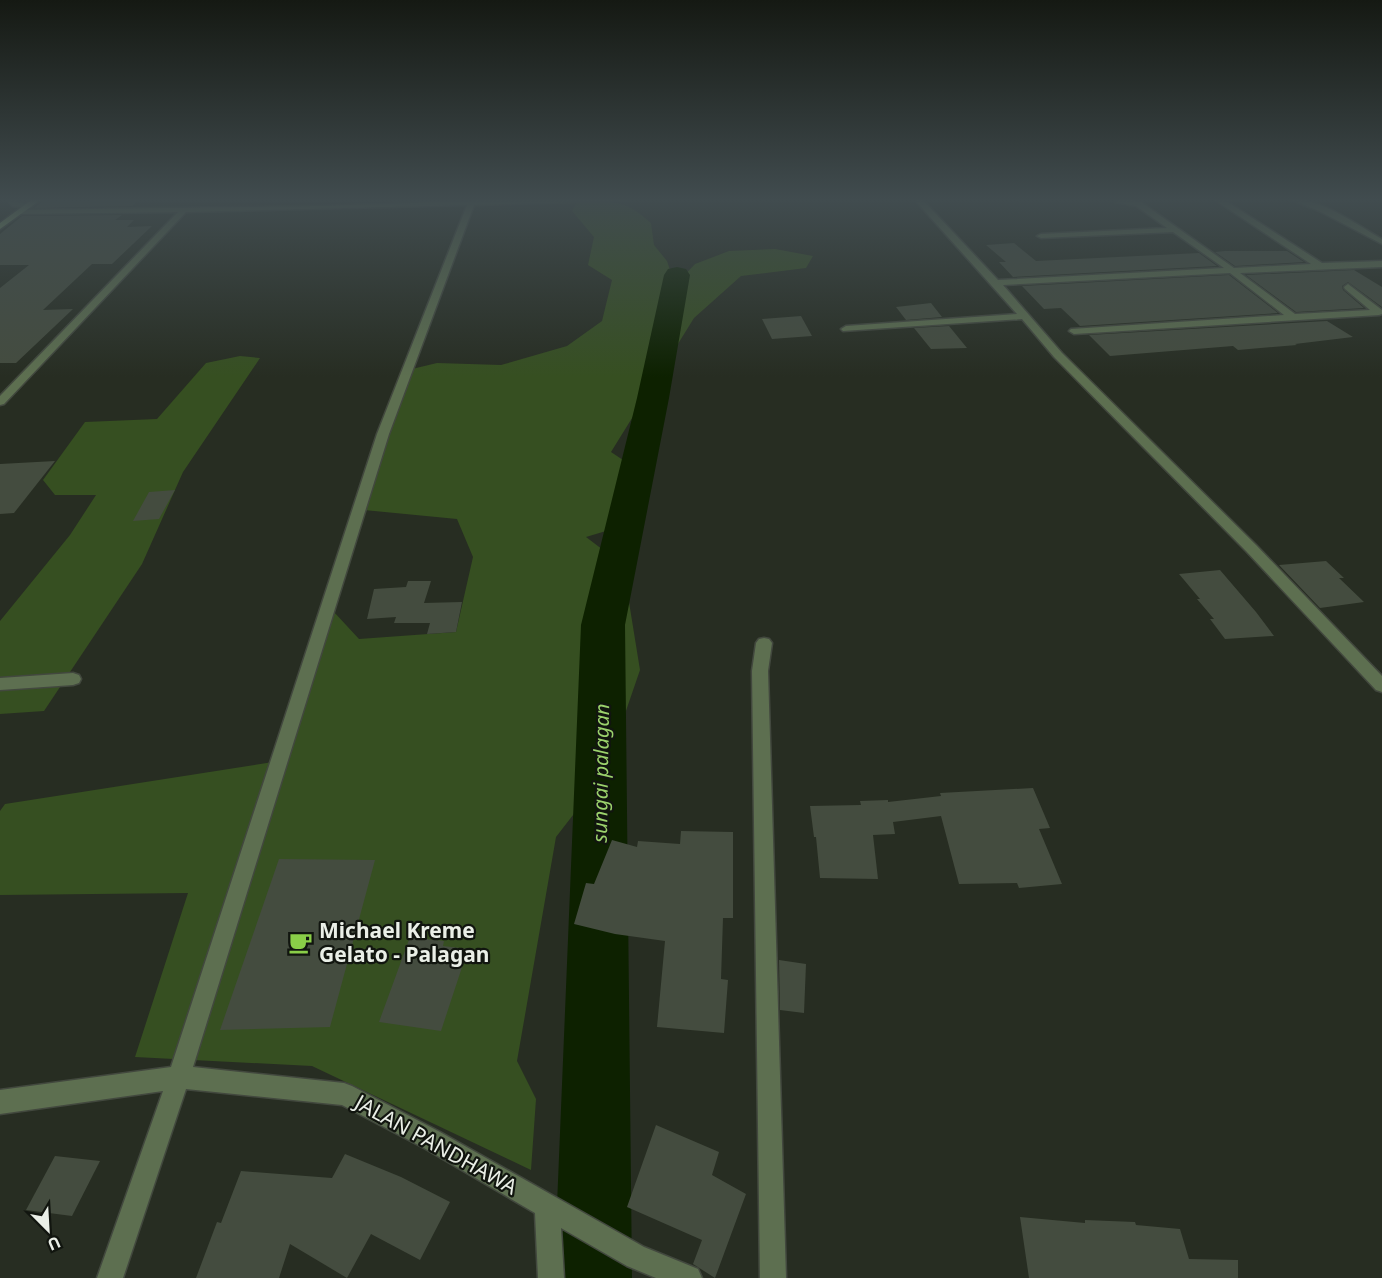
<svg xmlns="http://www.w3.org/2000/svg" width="1382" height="1278" viewBox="0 0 1382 1278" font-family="'Noto Sans',sans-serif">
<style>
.green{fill:#364f21}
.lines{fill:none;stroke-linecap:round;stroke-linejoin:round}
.river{fill:#0d2100;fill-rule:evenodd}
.building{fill:#444c3f}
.minor-casing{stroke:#42483e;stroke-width:3}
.primary-casing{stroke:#42483e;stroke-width:3}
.minor{fill:#5d6f50;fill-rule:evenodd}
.primary{fill:#8eb272;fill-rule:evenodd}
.labels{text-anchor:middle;stroke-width:4.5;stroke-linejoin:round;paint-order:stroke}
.water-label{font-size:20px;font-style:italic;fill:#9bd26c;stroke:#11150f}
.near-poi-label{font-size:21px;font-weight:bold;fill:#eaefe7;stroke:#11150f;text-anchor:start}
.near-street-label{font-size:21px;fill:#eaefe7;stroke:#11150f}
</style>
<rect width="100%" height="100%" fill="#272d22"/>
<g class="green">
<path d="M 578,200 C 612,202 624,198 651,223 L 654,245 L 667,261 L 675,285 L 695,264 L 729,251 L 775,249 L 813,256 L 806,268 L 741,276 L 694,318 L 611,452 L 638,470 L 636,522 L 586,537 L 623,565 L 640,670 L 604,775 L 556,837 L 517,1061 L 536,1099 L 531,1170 L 312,1066 L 135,1057 L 188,893 L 0,895 L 0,811 L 5,804 L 273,762 L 298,695 L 334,612 L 359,639 L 456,632 L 473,557 L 457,519 L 364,510 L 412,369 L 437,363 L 501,365 L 567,346 L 602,321 L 612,280 L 588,265 L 594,237 L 572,211 Z"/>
<path d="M 240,356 L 260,358 L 183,472 L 142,564 L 44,711 L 0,714 L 0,621 L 70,535 L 96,495 L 55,495 L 43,480 L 85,422 L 157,419 L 206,363 Z"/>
</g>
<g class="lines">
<path class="river" d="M 677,267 L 686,269 L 690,275 L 669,398 L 625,625 L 632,1278 L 554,1278 L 581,625 L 637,398 L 664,275 L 668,269 Z"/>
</g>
<g class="building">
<path d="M 95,198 L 141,198 L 132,206 L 34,208 L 44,200 L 91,201 Z"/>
<path d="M 122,215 L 115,220 L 134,220 L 127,227 L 152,226 L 112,264 L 92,264 L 43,310 L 73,309 L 16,363 L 0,363 L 0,288 L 29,265 L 0,265 L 0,234 L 22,216 Z"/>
<path d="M 1014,243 L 1036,261 L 1199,253 L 1217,266 L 1013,277 L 999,262 L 1006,262 L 986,245 Z"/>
<path d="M 1225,251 L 1287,251 L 1304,262 L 1235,266 L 1215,252 Z"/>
<path d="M 1354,270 L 1382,287 L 1382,307 L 1348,282 L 1342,286 L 1343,290 L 1364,308 L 1296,312 L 1246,275 Z"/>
<path d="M 1229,275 L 1278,313 L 1080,326 L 1061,308 L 1044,309 L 1022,286 Z"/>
<path d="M 931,303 L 942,317 L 906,320 L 896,307 Z"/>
<path d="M 801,316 L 812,336 L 772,339 L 762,319 Z"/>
<path d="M 1327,321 L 1353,337 L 1295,344 L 1297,345 L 1238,350 L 1233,346 L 1110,356 L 1089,335 Z"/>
<path d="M 949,326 L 967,348 L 931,349 L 914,328 Z"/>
<path d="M 55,461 L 14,513 L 0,514 L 0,464 Z"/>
<path d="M 175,490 L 159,519 L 133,521 L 149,492 Z"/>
<path d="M 1326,561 L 1344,578 L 1339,578 L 1364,602 L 1320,608 L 1279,565 Z"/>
<path d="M 1220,570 L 1256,612 L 1274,636 L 1225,639 L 1210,619 L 1214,619 L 1197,599 L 1200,599 L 1179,574 Z"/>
<path d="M 408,581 L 431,581 L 424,603 L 462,602 L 456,632 L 427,634 L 430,623 L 394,623 L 396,617 L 367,619 L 374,589 L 406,587 Z"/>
<path d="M 1033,788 L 1050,828 L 1039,829 L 1062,884 L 1019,888 L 1017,883 L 959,884 L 941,816 L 893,822 L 895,834 L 873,835 L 878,879 L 820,878 L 816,837 L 814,837 L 810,806 L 861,805 L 860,801 L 888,800 L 888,802 L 941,796 L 940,793 Z"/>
<path d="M 681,831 L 733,832 L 733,918 L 723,918 L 721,979 L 728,980 L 724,1033 L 657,1027 L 665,941 L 615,934 L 574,924 L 586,883 L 594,884 L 612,840 L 637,847 L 638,841 L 680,844 Z"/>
<path d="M 279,859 L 375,860 L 330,1027 L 220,1030 Z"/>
<path d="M 410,937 L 444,941 L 443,946 L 468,949 L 441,1031 L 379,1022 Z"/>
<path d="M 779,960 L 806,964 L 804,1013 L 780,1010 Z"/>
<path d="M 656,1125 L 719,1152 L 712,1175 L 746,1194 L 715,1278 L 693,1264 L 702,1240 L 627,1207 Z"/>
<path d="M 345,1154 L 401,1177 L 450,1202 L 420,1260 L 371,1234 L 347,1278 L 290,1244 L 279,1278 L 196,1278 L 217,1222 L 221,1223 L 241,1171 L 332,1178 Z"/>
<path d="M 55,1156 L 100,1161 L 72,1216 L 26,1210 Z"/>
<path d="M 1020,1217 L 1085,1223 L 1085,1220 L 1135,1222 L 1136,1225 L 1180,1229 L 1189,1259 L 1238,1260 L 1238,1278 L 1029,1278 Z"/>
</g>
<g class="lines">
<defs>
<g id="minor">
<path d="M 11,198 L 20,198 L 17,202 L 33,206 L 29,208 L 12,206 L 8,201 Z"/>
<path d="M 559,198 L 634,198 L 630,200 L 474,205 L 389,434 L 193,1067 L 344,1083 L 352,1086 L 440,1132 L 644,1247 L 698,1269 L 702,1278 L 656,1278 L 627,1266 L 561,1228 L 564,1278 L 538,1278 L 535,1213 L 424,1148 L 342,1105 L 186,1089 L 123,1278 L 97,1278 L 163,1091 L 0,1114 L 0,1090 L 171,1067 L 377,434 L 467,205 L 186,212 L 4,404 L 0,405 L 0,396 L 178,212 L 21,214 L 17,212 L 21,210 L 320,206 Z"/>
<path d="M 913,198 L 921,198 L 998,280 L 1224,268 L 1173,232 L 1041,238 L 1037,236 L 1041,234 L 1167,228 L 1136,206 L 1115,202 L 1117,198 L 1141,202 L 1234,268 L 1311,264 L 1212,198 L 1250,198 L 1226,201 L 1322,263 L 1382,261 L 1382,267 L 1240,273 L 1295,314 L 1370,310 L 1345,289 L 1344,287 L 1348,284 L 1382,310 L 1382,314 L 1379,315 L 1074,334 L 1069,331 L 1071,329 L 1284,315 L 1230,273 L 1003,285 L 1062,353 L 1256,545 L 1382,676 L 1382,692 L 1376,690 L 1246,551 L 1054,357 L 1022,319 L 843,331 L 841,329 L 846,326 L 1017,314 Z"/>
<path d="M 1287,198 C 1321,198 1354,223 1382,239 L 1382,244 L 1319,211 Z"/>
<path d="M 764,638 L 769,639 L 772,643 L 768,671 L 786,1278 L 760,1278 L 752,671 L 756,643 L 759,639 Z"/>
<path d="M 73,673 L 79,675 L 81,679 L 79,683 L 73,685 L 0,690 L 0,678 Z"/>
</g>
<path id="primary" d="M 34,198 L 43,198 L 0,229 L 0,223 Z"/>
</defs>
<use href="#minor" class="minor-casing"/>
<use href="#primary" class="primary-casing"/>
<use href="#minor" class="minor"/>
<use href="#primary" class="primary"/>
</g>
<linearGradient id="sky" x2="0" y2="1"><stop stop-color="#151913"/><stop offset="0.53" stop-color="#414c4f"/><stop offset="1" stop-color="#414c4f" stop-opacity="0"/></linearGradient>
<rect width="1382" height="377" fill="url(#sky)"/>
<defs>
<symbol id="cafe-bare" viewBox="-9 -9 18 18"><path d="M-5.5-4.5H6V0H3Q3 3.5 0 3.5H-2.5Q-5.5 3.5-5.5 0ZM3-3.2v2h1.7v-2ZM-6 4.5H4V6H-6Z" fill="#8ace48" stroke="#11150f" stroke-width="2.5" paint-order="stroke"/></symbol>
</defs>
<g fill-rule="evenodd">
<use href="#cafe-bare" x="284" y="926" width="33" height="33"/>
</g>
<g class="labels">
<g class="water-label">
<text transform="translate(601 773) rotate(-89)" y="7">sungai palagan</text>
</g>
<g class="near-poi-label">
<text x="319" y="938">Michael Kreme<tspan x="319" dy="24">Gelato - Palagan</tspan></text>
</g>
<g class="near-street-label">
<text transform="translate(436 1145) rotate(29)" y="7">JALAN PANDHAWA</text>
</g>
</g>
<g transform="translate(48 1230) rotate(156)" stroke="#11150f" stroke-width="4.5" paint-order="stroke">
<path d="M0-4.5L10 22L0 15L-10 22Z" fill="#eaefe7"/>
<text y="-9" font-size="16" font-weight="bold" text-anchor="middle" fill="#eaefe7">U</text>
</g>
</svg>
